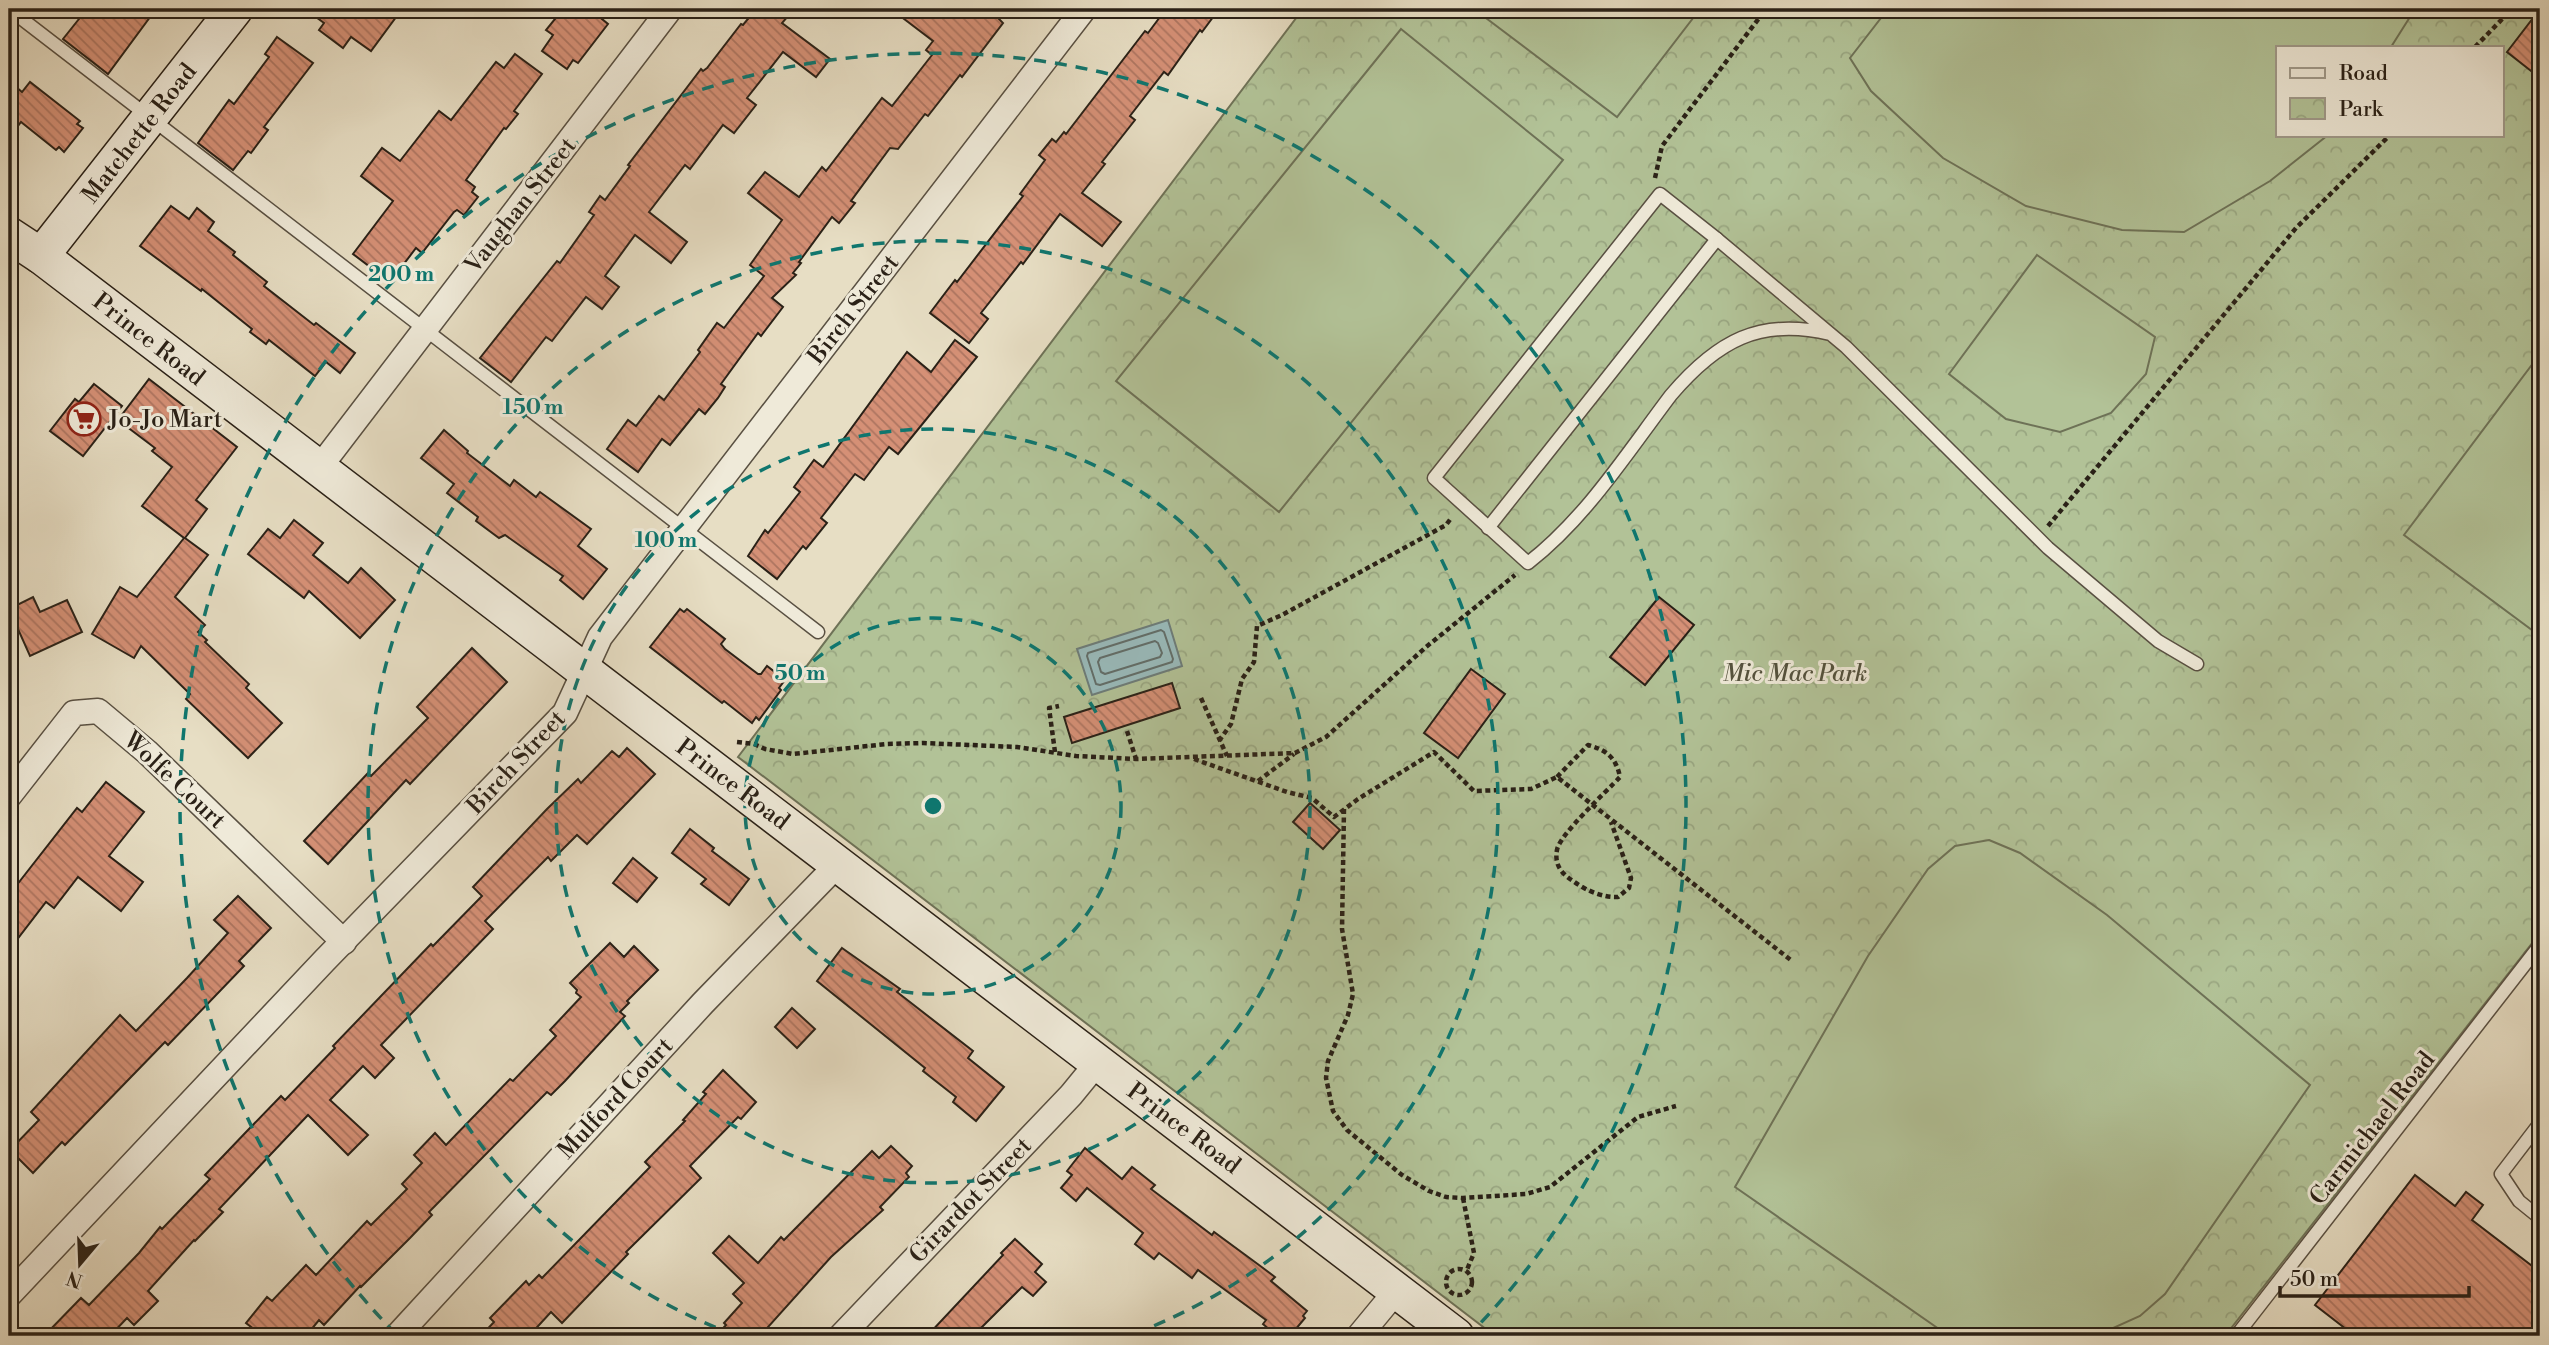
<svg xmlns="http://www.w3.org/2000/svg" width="2549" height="1345" viewBox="0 0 2549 1345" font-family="'Libre Bodoni',serif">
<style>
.park{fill:url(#park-crowns);stroke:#6e7257;stroke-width:2;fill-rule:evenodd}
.pitch{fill:#b2c297;stroke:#6e7257;stroke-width:2}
.water{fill:#99bbbc;stroke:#6d7d7a;stroke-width:2}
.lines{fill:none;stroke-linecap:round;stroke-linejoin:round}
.shore{stroke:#626e6a;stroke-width:2}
.building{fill:url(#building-back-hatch);stroke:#2a2117;stroke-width:2}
.lane-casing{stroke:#595042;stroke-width:15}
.street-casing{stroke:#595042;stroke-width:27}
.secondary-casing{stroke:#2a2117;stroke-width:38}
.path{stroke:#2a2117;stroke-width:4.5;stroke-dasharray:5 3.5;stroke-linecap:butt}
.lane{stroke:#efead9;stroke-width:12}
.street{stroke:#efead9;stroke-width:24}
.secondary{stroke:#efead9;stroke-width:35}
.ring{fill:none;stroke:#0f766e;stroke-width:3.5;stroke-dasharray:12 9}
.labels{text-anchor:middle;stroke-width:6;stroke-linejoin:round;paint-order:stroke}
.street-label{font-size:24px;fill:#2a2117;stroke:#efead9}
.poi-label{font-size:24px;fill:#2a2117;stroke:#efead9;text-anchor:start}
.park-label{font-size:24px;font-style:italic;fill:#53513d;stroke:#efead9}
.centre{fill:#0f766e;stroke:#efead9;stroke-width:3.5}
.ring-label{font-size:21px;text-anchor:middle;font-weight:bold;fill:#0f766e;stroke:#efead9;stroke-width:6;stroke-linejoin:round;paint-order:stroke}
</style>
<defs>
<pattern id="park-crowns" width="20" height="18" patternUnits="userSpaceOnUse" patternTransform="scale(1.75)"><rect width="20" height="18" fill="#b2c297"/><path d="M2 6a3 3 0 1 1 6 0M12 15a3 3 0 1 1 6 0" fill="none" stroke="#99a681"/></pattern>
<pattern id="building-back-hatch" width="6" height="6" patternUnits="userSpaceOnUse" patternTransform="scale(1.75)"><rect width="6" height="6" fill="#d59076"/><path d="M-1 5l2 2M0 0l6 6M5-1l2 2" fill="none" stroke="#ad7560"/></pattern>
</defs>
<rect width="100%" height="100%" fill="#e7dec4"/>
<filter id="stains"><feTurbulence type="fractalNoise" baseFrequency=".00286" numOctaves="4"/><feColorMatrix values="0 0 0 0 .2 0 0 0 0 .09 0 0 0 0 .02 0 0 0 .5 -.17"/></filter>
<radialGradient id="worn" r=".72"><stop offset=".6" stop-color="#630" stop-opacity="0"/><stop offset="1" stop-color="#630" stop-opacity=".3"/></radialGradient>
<path class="park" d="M 1303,9 L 2540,9 L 2540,933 L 2225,1336 L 1495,1336 L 738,757 ZM 2278,47 L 2502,47 L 2502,135 L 2278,135 Z"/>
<g class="pitch">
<path d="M 1474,9 L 1700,9 L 1617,117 Z"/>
<path d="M 1888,9 L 2415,9 L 2391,47 L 2278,47 L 2278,135 L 2328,135 L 2270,181 L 2184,232 L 2122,230 L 2026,206 L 1943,158 L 1871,91 L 1850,58 Z"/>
<path d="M 1401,29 L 1563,160 L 1279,512 L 1116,381 Z"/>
<path d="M 2037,255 L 2155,337 L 2146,374 L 2111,413 L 2060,432 L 2006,419 L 1949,374 Z"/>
<path d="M 2540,354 L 2540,636 L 2404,535 Z"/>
<path d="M 1989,840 L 2020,853 L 2107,915 L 2310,1085 L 2165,1294 L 2140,1316 L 2100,1334 L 1949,1336 L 1735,1187 L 1868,956 L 1928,869 L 1955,846 Z"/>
</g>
<path class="water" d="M 1168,620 L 1182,666 L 1092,695 L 1077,649 Z"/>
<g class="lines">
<g class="shore">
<path d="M 1161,630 L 1164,632 L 1173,659 L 1172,662 L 1100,685 L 1096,684 L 1087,656 L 1088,653 Z"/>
<path d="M 1155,641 L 1158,643 L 1162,653 L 1160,657 L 1105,674 L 1101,672 L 1098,662 L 1100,658 Z"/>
</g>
</g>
<g class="building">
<path d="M 87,9 L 156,9 L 108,74 L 63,39 Z"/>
<path d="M 305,9 L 402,9 L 371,51 L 351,37 L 343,48 L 319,30 L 324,23 Z"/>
<path d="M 563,9 L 610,9 L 602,19 L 608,24 L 578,63 L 573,60 L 567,69 L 542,51 L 553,35 L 546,30 Z"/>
<path d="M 756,9 L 794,9 L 782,23 L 830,59 L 816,77 L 783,52 L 747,98 L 756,105 L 734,133 L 723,125 L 690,169 L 685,165 L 649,212 L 687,242 L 671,263 L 635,235 L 605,276 L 619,287 L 602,309 L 586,297 L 552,341 L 546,337 L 511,382 L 480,358 L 557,261 L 560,263 L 594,215 L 589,212 L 600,196 L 605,200 L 630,166 L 628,165 L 701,69 L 703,71 L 707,68 L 741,24 L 743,25 Z"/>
<path d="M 891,9 L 1005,9 L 998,18 L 1003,23 L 962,77 L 960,75 L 928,116 L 925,114 L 898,149 L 890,148 L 851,201 L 855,203 L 839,223 L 832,217 L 799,262 L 801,263 L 793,273 L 796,275 L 772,298 L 783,307 L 761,336 L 758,333 L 721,384 L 725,387 L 718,398 L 705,414 L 699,409 L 670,445 L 662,439 L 638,472 L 607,449 L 628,420 L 636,426 L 659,396 L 664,400 L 700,352 L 698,350 L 717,323 L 724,328 L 764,276 L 750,265 L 782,220 L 748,193 L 765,172 L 799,197 L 822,167 L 826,171 L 882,98 L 892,106 L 932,55 L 926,50 L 933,41 Z"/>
<path d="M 1166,9 L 1219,9 L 1202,32 L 1200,30 L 1168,75 L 1164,72 L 1130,116 L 1135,120 L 1102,162 L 1105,164 L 1082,193 L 1121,222 L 1102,246 L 1060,214 L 1023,264 L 1021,262 L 981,313 L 988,319 L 969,343 L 930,313 L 955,280 L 957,282 L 1023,196 L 1020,194 L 1045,160 L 1039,155 L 1052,139 L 1056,142 L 1064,132 L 1066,134 L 1145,31 L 1148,33 Z"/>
<path d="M 2540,9 L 2540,78 L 2507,52 Z"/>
<path d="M 277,37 L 313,63 L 264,127 L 268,130 L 251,153 L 248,151 L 233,170 L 198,143 L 229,100 L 234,104 L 269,57 L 265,54 Z"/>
<path d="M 515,54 L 542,74 L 514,111 L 518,114 L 506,129 L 504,128 L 466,180 L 475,187 L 472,192 L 478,197 L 464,215 L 457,210 L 454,212 L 422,253 L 416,248 L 390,282 L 353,254 L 393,201 L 361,176 L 382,148 L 400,161 L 439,111 L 451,120 L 496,62 L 504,68 Z"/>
<path d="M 9,81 L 22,92 L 30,82 L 80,121 L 77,124 L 83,128 L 64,152 L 59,147 L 56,150 L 21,122 L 9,138 Z"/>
<path d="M 171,206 L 189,219 L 197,208 L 214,222 L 208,231 L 235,252 L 233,255 L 267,282 L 264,286 L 314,325 L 316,323 L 355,353 L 340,373 L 326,362 L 315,376 L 269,340 L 266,344 L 250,332 L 252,329 L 202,289 L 201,291 L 140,246 Z"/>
<path d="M 955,340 L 977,357 L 898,454 L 889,447 L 864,480 L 855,474 L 821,518 L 827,523 L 806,549 L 803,546 L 777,579 L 748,556 L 765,530 L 768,533 L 800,492 L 794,487 L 814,460 L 823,467 L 907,352 L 931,372 Z"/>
<path d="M 149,379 L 237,447 L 196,500 L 207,509 L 185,538 L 208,555 L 175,597 L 205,625 L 198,632 L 207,640 L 205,642 L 249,684 L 246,688 L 282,723 L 248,758 L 186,699 L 190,694 L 141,646 L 134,658 L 92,634 L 120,587 L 137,597 L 184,538 L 142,506 L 172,467 L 152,451 L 155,448 L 118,420 Z"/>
<path d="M 94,384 L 122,406 L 83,456 L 50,431 L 75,399 L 79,402 Z"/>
<path d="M 444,430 L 468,451 L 467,453 L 510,486 L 514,480 L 536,497 L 540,492 L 591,529 L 578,546 L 607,569 L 583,599 L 560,580 L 563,576 L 505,535 L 499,538 L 476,521 L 478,517 L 447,493 L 454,484 L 421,458 Z"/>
<path d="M 294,520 L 323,543 L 313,555 L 348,583 L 361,568 L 395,600 L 360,638 L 309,591 L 304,598 L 248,554 L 268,529 L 280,538 Z"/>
<path d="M 33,597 L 40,612 L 67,600 L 82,632 L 30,656 L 9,609 Z"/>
<path d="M 1659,597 L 1694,625 L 1645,685 L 1610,657 Z"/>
<path d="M 680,609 L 684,612 L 687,609 L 725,639 L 721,644 L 725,649 L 758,674 L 761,674 L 767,666 L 785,680 L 779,688 L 781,690 L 759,720 L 756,717 L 752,723 L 724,701 L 722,703 L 650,647 Z"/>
<path d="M 472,648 L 507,682 L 410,784 L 406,780 L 328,864 L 304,841 L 368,773 L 371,776 L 428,718 L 417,707 Z"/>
<path d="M 1471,669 L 1505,694 L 1458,758 L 1424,733 Z"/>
<path d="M 1172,683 L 1180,708 L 1072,743 L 1064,717 Z"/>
<path d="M 627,748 L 655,774 L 587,844 L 577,835 L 551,861 L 548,857 L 485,921 L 493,929 L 381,1045 L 394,1058 L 375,1078 L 363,1066 L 330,1100 L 368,1135 L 348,1155 L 308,1115 L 219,1209 L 223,1212 L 195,1241 L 194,1240 L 148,1291 L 158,1301 L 134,1325 L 127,1318 L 110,1336 L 44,1336 L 81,1298 L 89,1305 L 139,1253 L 160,1227 L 162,1229 L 210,1179 L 205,1175 L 248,1130 L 281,1096 L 285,1100 L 335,1048 L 333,1046 L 431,944 L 433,946 L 482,896 L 473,887 L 547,809 L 578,779 L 581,783 L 612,751 L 619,757 Z"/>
<path d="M 106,782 L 144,812 L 109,856 L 143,882 L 121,911 L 78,877 L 54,908 L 46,902 L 9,950 L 9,895 L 77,808 L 82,812 Z"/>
<path d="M 1310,803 L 1340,830 L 1323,849 L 1293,822 Z"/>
<path d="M 690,829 L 714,848 L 712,851 L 749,879 L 729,905 L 701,884 L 706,879 L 672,853 Z"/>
<path d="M 633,858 L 657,878 L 637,902 L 613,883 Z"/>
<path d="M 238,896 L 271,928 L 239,961 L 244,966 L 168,1045 L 165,1042 L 65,1145 L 62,1142 L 33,1173 L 10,1150 L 39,1120 L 31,1112 L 120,1015 L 136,1031 L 187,978 L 228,933 L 214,920 Z"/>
<path d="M 610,943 L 624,957 L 634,946 L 658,970 L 627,1001 L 629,1003 L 620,1012 L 625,1016 L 565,1081 L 551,1095 L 547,1092 L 429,1212 L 432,1215 L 410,1238 L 361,1287 L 360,1286 L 324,1325 L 319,1320 L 306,1336 L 263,1336 L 246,1323 L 267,1297 L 272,1301 L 306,1265 L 316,1275 L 367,1221 L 371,1225 L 407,1189 L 402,1184 L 422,1163 L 414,1155 L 435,1133 L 446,1145 L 510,1079 L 513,1081 L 556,1036 L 550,1030 L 581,997 L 576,993 L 577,990 L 570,983 Z"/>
<path d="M 842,948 L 900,989 L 897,992 L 973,1051 L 968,1058 L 1004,1087 L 976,1121 L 953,1102 L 956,1097 L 923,1071 L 925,1068 L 817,981 Z"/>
<path d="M 792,1008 L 815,1029 L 797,1048 L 775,1027 Z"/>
<path d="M 723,1070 L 756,1102 L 741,1119 L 738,1117 L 690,1166 L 701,1178 L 626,1252 L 628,1254 L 562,1323 L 551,1312 L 529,1336 L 481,1336 L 494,1322 L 490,1318 L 526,1281 L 529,1285 L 539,1275 L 542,1278 L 650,1167 L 645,1162 L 685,1121 L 683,1120 L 706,1094 L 703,1092 Z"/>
<path d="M 891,1146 L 912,1166 L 906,1173 L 909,1177 L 880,1207 L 883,1210 L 831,1257 L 760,1336 L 716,1336 L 726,1325 L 724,1323 L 742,1303 L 733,1294 L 744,1283 L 713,1253 L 729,1236 L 758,1263 L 781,1237 L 784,1240 L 872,1151 L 879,1158 Z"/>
<path d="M 1085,1148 L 1122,1179 L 1132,1167 L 1155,1185 L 1151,1189 L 1212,1235 L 1214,1232 L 1259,1265 L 1275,1277 L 1271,1281 L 1307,1311 L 1303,1316 L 1305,1318 L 1290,1336 L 1277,1336 L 1263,1324 L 1266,1320 L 1198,1270 L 1192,1278 L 1159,1253 L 1154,1259 L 1135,1244 L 1143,1233 L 1087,1188 L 1076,1201 L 1061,1188 L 1072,1175 L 1067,1171 Z"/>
<path d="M 2415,1175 L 2455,1206 L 2466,1192 L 2483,1205 L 2472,1220 L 2540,1272 L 2540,1336 L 2355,1336 L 2315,1305 Z"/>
<path d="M 1015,1239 L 1042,1264 L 1035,1272 L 1046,1282 L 1033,1296 L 1022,1287 L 973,1336 L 927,1336 L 1003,1255 L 1001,1253 Z"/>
</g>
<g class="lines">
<defs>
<g id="lane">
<path d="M 9,9 L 818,632"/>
<path d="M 1830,334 C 1760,317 1717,341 1671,395 C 1627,453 1586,518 1528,563 L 1434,478 L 1660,194 L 1717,239 L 1846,347 L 2048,548 L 2158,641 L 2197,664"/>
<path d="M 1488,528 L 1717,239"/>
<path d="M 2540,1123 L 2501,1174 L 2519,1201 L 2540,1218"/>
<path d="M 2236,1336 L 2540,945"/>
</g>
<g id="street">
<path d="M 319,468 L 670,9"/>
<path d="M 9,796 L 74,713 L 98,711 L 147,752 L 344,942"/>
<path d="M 9,1295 L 324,961 L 565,713 L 600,637 L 1084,9"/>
<path d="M 397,1336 L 703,1003 L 838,864"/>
<path d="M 841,1336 L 1071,1095 L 1098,1062"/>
<path d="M 1359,1336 L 1397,1290"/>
</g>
<g id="secondary">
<path d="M 9,235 L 41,256 L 1456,1336"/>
<path d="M 41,256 L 235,9"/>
</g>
</defs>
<use href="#lane" class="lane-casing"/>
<use href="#street" class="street-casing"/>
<use href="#secondary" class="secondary-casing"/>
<g class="path">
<path d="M 2475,47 L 2510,11 L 2509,9"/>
<path d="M 1655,178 L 1662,146 L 1766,9"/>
<path d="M 2048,526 L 2296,228 L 2390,135"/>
<path d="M 1201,698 L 1227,756"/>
<path d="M 1127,731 L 1136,759"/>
<path d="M 1219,741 L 1231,724 L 1242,679 L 1254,662 L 1257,626 L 1282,615 L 1446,525 L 1452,517"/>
<path d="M 737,742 L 754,744 L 765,749 L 793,754 L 887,744 L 923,743 L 1017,747 L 1076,756 L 1136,759 L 1295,753 L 1326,737 L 1426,647 L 1515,575"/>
<path d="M 1055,752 L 1049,708 L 1059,706"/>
<path d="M 1194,759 L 1287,792 L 1312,798 L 1334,817 L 1358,799 L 1434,752 L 1474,791 L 1531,789 L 1557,777 L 1792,961"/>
<path d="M 1557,777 L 1588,745 C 1606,750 1616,757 1620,777 C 1607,791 1559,835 1557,850 C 1554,865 1562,874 1573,881 C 1585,890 1603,898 1618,897 L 1629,888 L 1631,878 L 1611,822"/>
<path d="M 1258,781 L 1294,754"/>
<path d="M 1344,809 L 1342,929 L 1353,994 L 1348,1015 L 1328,1061 L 1326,1078 L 1333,1111 L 1347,1130 L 1402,1175 L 1429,1191 L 1446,1197 L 1463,1198 L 1526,1194 L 1550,1187 L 1638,1117 L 1676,1106"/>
<path d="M 1463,1198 L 1474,1253 L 1466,1272"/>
<circle cx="1459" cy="1282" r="13"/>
</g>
<use href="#lane" class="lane"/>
<use href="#street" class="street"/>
<use href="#secondary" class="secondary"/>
</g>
<g class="ring">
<circle cx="933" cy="806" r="188"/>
<circle cx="933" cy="806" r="377"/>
<path d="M735 1335A565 565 0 1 1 1131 1335"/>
<path d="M396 1334A753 753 0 1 1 1470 1334"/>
</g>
<defs>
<symbol id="supermarket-ring" viewBox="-11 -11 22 22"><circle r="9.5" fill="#efead9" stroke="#8f2418" stroke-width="1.5"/><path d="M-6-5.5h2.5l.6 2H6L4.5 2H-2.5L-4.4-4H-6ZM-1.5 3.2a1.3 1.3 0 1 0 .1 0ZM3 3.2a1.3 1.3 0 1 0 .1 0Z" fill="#8f2418"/></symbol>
</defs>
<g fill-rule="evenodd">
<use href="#supermarket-ring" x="65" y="400" width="38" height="38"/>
</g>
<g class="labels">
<g class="street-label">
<text transform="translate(139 133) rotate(-52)" y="8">Matchette Road</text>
<text transform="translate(520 205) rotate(-52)" y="8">Vaughan Street</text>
<text transform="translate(853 309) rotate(-52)" y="8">Birch Street</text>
<text transform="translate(149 339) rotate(38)" y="8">Prince Road</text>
<text transform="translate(516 762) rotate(-47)" y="8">Birch Street</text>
<text transform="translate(175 780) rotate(43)" y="8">Wolfe Court</text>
<text transform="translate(733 784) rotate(37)" y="8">Prince Road</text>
<text transform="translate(615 1098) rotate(-47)" y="8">Mulford Court</text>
<text transform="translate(1184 1128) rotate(37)" y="8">Prince Road</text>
<text transform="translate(2372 1128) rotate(-52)" y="8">Carmichael Road</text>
<text transform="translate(970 1200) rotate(-46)" y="8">Girardot Street</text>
</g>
<g class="poi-label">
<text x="108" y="427">Jo-Jo Mart</text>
</g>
<g class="park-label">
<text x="1795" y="681">Mic Mac Park</text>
</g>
</g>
<circle cx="933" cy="806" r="10" class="centre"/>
<g class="ring-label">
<text x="401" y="281">200 m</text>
<text x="533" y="414">150 m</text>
<text x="666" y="547">100 m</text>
<text x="800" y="680">50 m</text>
</g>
<rect width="2549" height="1345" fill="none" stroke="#e7dec4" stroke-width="35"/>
<rect x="10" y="10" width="2528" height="1324" fill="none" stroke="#2a2117" stroke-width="3.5"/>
<rect x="18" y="18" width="2514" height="1310" fill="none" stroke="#2a2117" stroke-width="2"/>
<rect x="2276" y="46" width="228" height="91" fill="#efead9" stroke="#a09a8b" stroke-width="2"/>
<rect x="2290" y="68" width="35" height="10" fill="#efead9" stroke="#a09a8b" stroke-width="2"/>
<text x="2339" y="80" font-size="21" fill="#2a2117">Road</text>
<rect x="2290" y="98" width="35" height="21" fill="url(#park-crowns)" stroke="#a09a8b" stroke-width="2"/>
<text x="2339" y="116" font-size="21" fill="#2a2117">Park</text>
<g transform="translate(80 1264) rotate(199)" stroke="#efead9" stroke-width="5" paint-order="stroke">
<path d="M0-5L12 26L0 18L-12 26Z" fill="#2a2117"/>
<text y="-10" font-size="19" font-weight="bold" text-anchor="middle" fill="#2a2117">N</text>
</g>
<path d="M2280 1286v10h189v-10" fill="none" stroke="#2a2117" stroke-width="3.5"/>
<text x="2290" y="1286" font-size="21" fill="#2a2117" stroke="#efead9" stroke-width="5" paint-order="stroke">50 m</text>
<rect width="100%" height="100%" filter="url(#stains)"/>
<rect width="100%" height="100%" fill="url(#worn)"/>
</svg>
